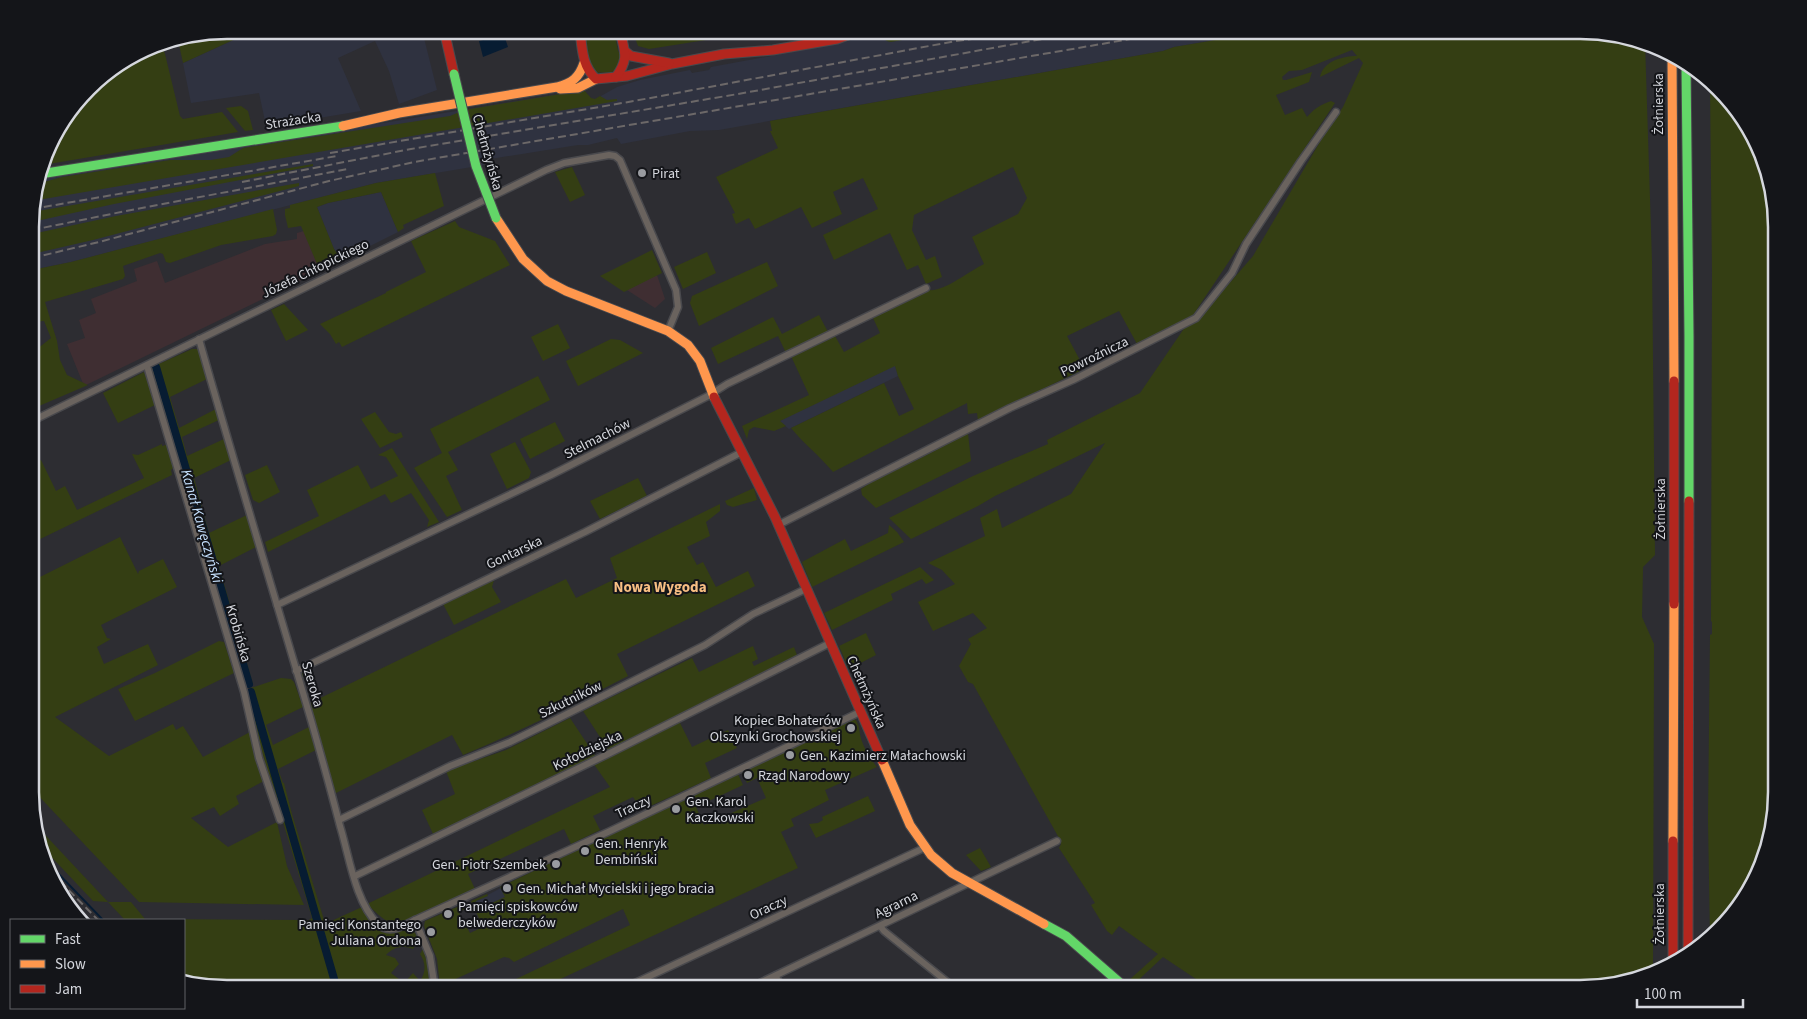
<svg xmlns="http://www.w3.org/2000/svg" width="1807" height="1019" viewBox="0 0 1807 1019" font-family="'Source Sans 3',sans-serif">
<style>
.commercial{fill:#3f2e32}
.built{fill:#2f3240}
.green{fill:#343e13}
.water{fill:#071c32}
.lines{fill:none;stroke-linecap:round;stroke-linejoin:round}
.stream{stroke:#071c32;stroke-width:2}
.canal{stroke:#071c32;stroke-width:8}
.street-casing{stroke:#49494d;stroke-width:9}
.fast-casing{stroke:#49494d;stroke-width:11}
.slow-casing{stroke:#49494d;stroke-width:11}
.jam-casing{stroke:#49494d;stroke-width:11}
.street{stroke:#6a635e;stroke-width:6}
.fast{stroke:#63d668;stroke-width:9}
.slow{stroke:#ff974d;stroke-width:9}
.jam{stroke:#b3261e;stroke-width:9}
.rail{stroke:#6c6868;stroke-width:2;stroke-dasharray:8 4;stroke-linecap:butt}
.fast-bridge-casing{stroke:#49494d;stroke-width:11;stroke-linecap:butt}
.fast-bridge{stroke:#63d668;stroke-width:9}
.poi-dot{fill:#9a9ca1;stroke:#141519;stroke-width:2}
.labels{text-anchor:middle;stroke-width:4;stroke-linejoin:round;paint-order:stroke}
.street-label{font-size:14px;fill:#d5d7dd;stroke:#141519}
.poi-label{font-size:14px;fill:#d5d7dd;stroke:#141519;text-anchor:start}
.water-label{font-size:15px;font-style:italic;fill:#c4dffc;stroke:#141519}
.neighbourhood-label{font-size:15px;font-weight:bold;fill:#f7be83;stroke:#141519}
.rim{fill:none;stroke:#d5d7dd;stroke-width:2.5}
</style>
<rect width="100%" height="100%" fill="#2d2d32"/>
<g class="commercial">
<path d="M 304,231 L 320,271 L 84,386 L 67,344 L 85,338 L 79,320 L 96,313 L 91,299 L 137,281 L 134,269 L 157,261 L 165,283 L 265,244 L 297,239 L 297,233 Z"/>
<path d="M 657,275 L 665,299 L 655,308 L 627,290 Z"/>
</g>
<g class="built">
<path d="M 255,30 L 422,30 L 437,90 L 399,104 L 389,71 L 375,41 L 338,58 L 361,111 L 277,125 L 276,120 L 265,121 L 259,93 L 191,103 L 183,63 Z"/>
<path d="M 879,30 L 1275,30 L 1174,47 L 1163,51 L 719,130 L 690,131 L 621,144 L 617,138 L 588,145 L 578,145 L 484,160 L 484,165 L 376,183 L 71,262 L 32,270 L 32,202 L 39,179 L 554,95 L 587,99 L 601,99 L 601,96 L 617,87 L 640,80 L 690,70 L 692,73 L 709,70 L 711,67 L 842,43 Z"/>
<path d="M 381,192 L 398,232 L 342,260 L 334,249 L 317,207 L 328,203 Z"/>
<path d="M 895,365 L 898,376 L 791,428 L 789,429 L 779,421 Z"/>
<path d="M 501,888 L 505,897 L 477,910 L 475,905 L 476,901 Z"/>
</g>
<g class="green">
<path d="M 227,30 L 255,30 L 183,63 L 178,40 Z"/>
<path d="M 584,30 L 614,30 L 618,51 L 623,57 C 614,78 611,71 593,73 L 588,63 Z"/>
<path d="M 632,30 L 760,30 L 760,39 L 725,37 L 649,49 L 638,46 Z"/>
<path d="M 877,30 L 958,30 L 891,42 C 884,41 881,37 877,30 Z"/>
<path d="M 1275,30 L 1580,30 L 1631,37 L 1645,42 L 1652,261 L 1655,555 L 1643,567 L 1642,617 L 1654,644 L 1653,970 L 1593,989 L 1211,989 L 1163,957 L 1133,985 L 1128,981 L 1158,954 L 1119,926 L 1112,935 L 1107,931 L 1091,905 L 1095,903 L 1059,848 L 1061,844 L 1059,838 L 973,684 L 968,682 L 959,666 L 971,644 L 968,639 L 987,628 L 973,613 L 933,631 L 918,602 L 955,584 L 942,570 L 928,563 L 985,536 L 980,518 L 997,509 L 1002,528 L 1071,494 L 1105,443 L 995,496 L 978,506 L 911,539 L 889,518 L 973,476 L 1048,444 L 1047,440 L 1140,393 L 1185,327 L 1196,322 L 1253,256 L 1324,135 L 1343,107 L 1363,63 L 1359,58 L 1320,77 C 1323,61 1343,56 1357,56 L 1352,50 L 1302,70 L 1289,71 L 1282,77 L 1283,80 L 1286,80 L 1312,72 L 1309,82 L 1276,95 L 1285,115 L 1302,108 L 1307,117 C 1315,108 1320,105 1331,101 L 1335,103 L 1191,318 L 1137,344 L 1119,311 L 1067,336 L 1082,364 L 1077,366 L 1080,371 L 978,420 L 977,413 L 968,414 L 967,403 L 833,472 C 820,456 804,444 791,428 L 884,383 L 899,416 L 914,409 L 898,376 L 895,366 L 780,421 L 786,426 L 774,431 L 754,427 L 749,430 L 747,439 L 742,426 L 809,395 L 791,356 L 835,336 L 844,352 L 880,333 L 873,318 L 929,290 C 944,292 969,271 984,264 L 972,237 L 1018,214 L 1027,198 L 1013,167 L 914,215 L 912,230 L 926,260 L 935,256 L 942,277 L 926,284 L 918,265 L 907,270 L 890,233 L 834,260 L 823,235 L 878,209 L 863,178 L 833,192 L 842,214 L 812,228 L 801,207 L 755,229 L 749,218 L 736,224 L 732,214 L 735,213 L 716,177 L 778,148 L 770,131 L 772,131 L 770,121 L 1163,51 L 1174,47 Z"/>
<path d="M 161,43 L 165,54 L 180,116 L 183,119 L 222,112 L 238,132 L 43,165 L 50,140 L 97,79 L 152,45 Z"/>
<path d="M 1710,86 L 1744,118 L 1767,164 L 1777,214 L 1777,805 L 1751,890 L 1719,931 L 1710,938 L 1708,820 L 1710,635 L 1712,634 L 1712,622 L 1711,621 L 1712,272 Z"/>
<path d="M 584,90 L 591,98 L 595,99 L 600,96 L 607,100 L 617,99 L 617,101 L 32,201 L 37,184 L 62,177 L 170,160 L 211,160 L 229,157 L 243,148 L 450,116 L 464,110 Z"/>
<path d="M 241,106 L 248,111 L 253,130 L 245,131 L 226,108 Z"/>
<path d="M 313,164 L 313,166 L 114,204 L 32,222 L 32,212 Z"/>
<path d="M 572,167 L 585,195 L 570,202 L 555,172 Z"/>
<path d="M 435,173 L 444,206 L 403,225 L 404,228 L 398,232 L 381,192 L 328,203 L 317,207 L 334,249 L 342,260 L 320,271 L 301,226 L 288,228 L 285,215 L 285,209 L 290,208 L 290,205 L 376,183 Z"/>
<path d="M 299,183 L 299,186 L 93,240 L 32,254 L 32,234 L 116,216 Z"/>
<path d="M 273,209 L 277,230 L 276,234 L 273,236 L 221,245 L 170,263 L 166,262 L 163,254 L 160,253 L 123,266 L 125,276 L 123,279 L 45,302 L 57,341 L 60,360 L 67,375 L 88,385 L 32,409 L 32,353 L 51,338 L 44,321 L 32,322 L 32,270 L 71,262 Z"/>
<path d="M 455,221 L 459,227 L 495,241 L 510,265 L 342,347 L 339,342 L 336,344 L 330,334 L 320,324 L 386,293 L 386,292 L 426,272 L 411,241 Z"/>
<path d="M 652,250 L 662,273 L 624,292 L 600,276 Z"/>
<path d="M 707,252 L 716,273 L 683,289 L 674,267 Z"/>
<path d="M 767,262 L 778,286 L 699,326 L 690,303 L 692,296 Z"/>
<path d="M 284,304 L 308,330 L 286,341 L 271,310 Z"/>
<path d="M 819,315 L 828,332 L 786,353 L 778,336 L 718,364 L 711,348 L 773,317 L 782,334 Z"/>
<path d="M 558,324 L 570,348 L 543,361 L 531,337 Z"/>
<path d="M 611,339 L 620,340 L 643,353 L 578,386 L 566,361 Z"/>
<path d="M 192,349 L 198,349 L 207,379 L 170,397 L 179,428 L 216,409 L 219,420 L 182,437 L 187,456 L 224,439 L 231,460 L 194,478 L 209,533 L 247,515 L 256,547 L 219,566 L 253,684 L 247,686 L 244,682 L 150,368 Z"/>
<path d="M 144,372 L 155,405 L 118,423 L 103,393 Z"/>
<path d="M 538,376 L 550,400 L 448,452 L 458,470 L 446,476 L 462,510 L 447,517 L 414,468 L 442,453 L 430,429 Z"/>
<path d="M 375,412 L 389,432 L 396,434 L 401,432 L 403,437 L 380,448 L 361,419 Z"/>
<path d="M 555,422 L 565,441 L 530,459 L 520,439 Z"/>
<path d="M 968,433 L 971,461 L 876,508 L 862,495 L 861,489 L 876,479 L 921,458 Z"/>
<path d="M 515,442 L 531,472 L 529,478 L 507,489 L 490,454 Z"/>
<path d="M 162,444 L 162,446 L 166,445 L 173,468 L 171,470 L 172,475 L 32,543 L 32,458 L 34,463 L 41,460 L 56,491 L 65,486 L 77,510 L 144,478 L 132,454 L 138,455 Z"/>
<path d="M 392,448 L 439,522 L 427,527 L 429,520 L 411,493 L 391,503 L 385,494 L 268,552 L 265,542 L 319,516 L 307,490 L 358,465 L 371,489 L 398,476 L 386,457 L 378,455 Z"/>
<path d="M 267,465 L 280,492 L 259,503 L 253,500 L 245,475 Z"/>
<path d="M 638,478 L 647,496 L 600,519 L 590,501 Z"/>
<path d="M 754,488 L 757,500 L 733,507 L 727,505 L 725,501 Z"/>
<path d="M 720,504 L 720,511 L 706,522 L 710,536 L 687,547 L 697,565 L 703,562 L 716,587 L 748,571 L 755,586 L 617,654 L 628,676 C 574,704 519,732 463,755 L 452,735 L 334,794 L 300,676 L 304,671 L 303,678 L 310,703 L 566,579 L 576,598 L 617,578 L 610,558 Z"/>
<path d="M 889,525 L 897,532 L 904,542 L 812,587 L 802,562 L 845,539 L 851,551 L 888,533 Z"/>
<path d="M 120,537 L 138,574 L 139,571 L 163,559 L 177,587 L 101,625 L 107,638 L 111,639 L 97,647 L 104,664 L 148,644 L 158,665 L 55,717 L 109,756 L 173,724 L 176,730 L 183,726 L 203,757 L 250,732 L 253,745 L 264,781 L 236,796 L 239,804 L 220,816 L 214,807 L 191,818 L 228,847 L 277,822 L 287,866 L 304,905 L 139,902 L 32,789 L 32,581 Z"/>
<path d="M 920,567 L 934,580 L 926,584 L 922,579 L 891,594 L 893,600 L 832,630 L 824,613 Z"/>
<path d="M 494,580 L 492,587 L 501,602 L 454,625 L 443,604 Z"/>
<path d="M 866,633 L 876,655 L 849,669 L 839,646 Z"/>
<path d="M 219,641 L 224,642 L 234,673 L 135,721 L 118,689 L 155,673 Z"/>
<path d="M 753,646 L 758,659 L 752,662 L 754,666 L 794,647 L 798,658 L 609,751 L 583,711 L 692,658 L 699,672 Z"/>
<path d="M 281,678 L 291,679 L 294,682 L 303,707 L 266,725 L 273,745 L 309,727 L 316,750 L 278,769 L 283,783 L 284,783 L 292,814 L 324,920 L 327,923 L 362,907 L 380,929 C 397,938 400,926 412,928 L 419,940 L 413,949 C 402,945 394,947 386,955 L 395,958 L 399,964 L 391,973 L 404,983 L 413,973 L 420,981 C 426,972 426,963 420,954 L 423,949 L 427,962 L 430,989 L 227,989 L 184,983 L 184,920 L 113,920 L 111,919 L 124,919 L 108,902 L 93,901 L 44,849 L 34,823 L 108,902 L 131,902 L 145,919 L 309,920 L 312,918 L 262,753 L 245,692 L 251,688 Z"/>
<path d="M 570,718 L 596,757 L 434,836 L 422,810 L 455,794 L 446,771 L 506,750 Z"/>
<path d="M 855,719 C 860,725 859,732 861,738 C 862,745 872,761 877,767 L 825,790 L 829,800 L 791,819 L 794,826 L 781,832 L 798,868 L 539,989 L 495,989 L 630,925 L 623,909 L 514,962 L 509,958 L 504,957 L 440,986 L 437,959 L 424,926 L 425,921 L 464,904 L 467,907 L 459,913 L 470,933 L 483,927 L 471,901 L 487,894 L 488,896 L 476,901 L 475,905 L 477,910 L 505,897 L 500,887 L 738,774 L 743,785 L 696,807 L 704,825 L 766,798 L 757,778 L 747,783 L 742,772 Z"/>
<path d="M 679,721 L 692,747 L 728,730 L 737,748 L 705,763 L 711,778 L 646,808 L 639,806 L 633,797 L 593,816 L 600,830 L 571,844 L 564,829 L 468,874 L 475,889 L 402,923 C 387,926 378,914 367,904 L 610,787 L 593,763 Z"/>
<path d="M 868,796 L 875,811 L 816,838 L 809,824 L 818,823 L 823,820 L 822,817 Z"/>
<path d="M 980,848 L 991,867 L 981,871 L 966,855 Z"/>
</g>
<path class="water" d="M 504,35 L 508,47 L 483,57 L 479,41 Z"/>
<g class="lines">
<g class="stream">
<path d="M 49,864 L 103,920"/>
<path d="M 60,892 L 86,920"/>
</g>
<g class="canal">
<path d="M 156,367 L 249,684"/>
<path d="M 251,692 L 337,989"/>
</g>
<defs>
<g id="street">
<path d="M 199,339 C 235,467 274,593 311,720 C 321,755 331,791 340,826 C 349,855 355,902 378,924 C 389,935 403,926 415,920 L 608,832 L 860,712"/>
<path d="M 147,366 L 244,692 L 259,758 L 280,820"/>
<path d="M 32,421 L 546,170 L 564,163 L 609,155 L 615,156 L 620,160 L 676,290 L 678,307 L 668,331"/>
<path d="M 778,525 L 1010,408 L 1073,380 L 1196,318 L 1232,273 L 1246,244 L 1301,161 L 1336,112"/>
<path d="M 277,605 L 551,475 L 708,396 L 727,384 L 926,288"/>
<path d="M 296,671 L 585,532 L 742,452"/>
<path d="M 339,820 L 450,766 L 510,742 L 559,718 L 705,645 L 753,614 L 806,589"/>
<path d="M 355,876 L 610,753 L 830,643"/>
<path d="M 415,920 L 430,956 L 435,989"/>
<path d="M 880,926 L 884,931 L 956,989"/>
<path d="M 775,976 L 780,983 L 786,989"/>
<path d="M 622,989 L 924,848"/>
<path d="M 747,989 L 1057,841"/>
</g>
<g id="fast">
<path d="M 1686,64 L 1689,336 L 1689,501"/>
<path d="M 40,174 L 343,126"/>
<path d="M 1044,924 L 1066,936 L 1127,989"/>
</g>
<g id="slow">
<path d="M 1672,54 L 1674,381"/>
<path d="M 560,89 L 578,88 L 596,79"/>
<path d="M 343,126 L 399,113 L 557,87 C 572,83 579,78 584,63"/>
<path d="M 496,218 L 523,259 L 547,281 L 566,291 L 668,331 L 688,345 L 700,361 L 714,397"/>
<path d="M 882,760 L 910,825 L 931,855 L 952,873 L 1044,924"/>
<path d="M 1673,841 L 1674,604"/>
</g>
<g id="jam">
<path d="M 444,30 L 454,74"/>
<path d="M 580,30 C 582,48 582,66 596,79 L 627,76 L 672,64 L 724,54 L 773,50 L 837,39 L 862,30"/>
<path d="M 626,52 L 631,56 L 669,63"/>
<path d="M 616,77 C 630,58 624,51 620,30"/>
<path d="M 714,397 L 775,517 L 882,760"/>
<path d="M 1674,604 L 1674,381"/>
<path d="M 1688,955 L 1689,501"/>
<path d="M 1673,964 L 1673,841"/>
</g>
</defs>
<use href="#street" class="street-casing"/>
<use href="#fast" class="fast-casing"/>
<use href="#slow" class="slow-casing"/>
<use href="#jam" class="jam-casing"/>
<use href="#street" class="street"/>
<use href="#fast" class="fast"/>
<use href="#slow" class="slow"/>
<use href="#jam" class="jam"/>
<g class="rail">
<path d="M 330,153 L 634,101 L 956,41 L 1046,30"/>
<path d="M 242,182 L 411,149 L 738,94 L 1092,30"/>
<path d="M 32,209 L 337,156"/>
<path d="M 32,230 L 126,211 L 348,169"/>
<path d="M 32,258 L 99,242 L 329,181 L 414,162 L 1183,30"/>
<path d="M 52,873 L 98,920"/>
</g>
<defs>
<path id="fast-bridge" d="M 454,74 L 476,166 L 496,218"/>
</defs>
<use href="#fast-bridge" class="fast-bridge-casing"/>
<use href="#fast-bridge" class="fast-bridge"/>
</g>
<g class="poi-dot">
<circle cx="642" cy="173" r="5"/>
<circle cx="851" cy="728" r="5"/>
<circle cx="790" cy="755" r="5"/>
<circle cx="748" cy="775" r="5"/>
<circle cx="676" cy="809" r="5"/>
<circle cx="585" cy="851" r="5"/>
<circle cx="556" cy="864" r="5"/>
<circle cx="507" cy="888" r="5"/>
<circle cx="448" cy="914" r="5"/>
<circle cx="431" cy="932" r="5"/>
</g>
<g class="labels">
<g class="street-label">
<text transform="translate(1658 104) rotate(-90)" y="5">Żołnierska</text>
<text transform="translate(293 120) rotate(-9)" y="5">Strażacka</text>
<text transform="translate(488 152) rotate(74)" y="5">Chełmżyńska</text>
<text transform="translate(315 268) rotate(-26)" y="5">Józefa Chłopickiego</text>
<text transform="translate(1094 356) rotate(-26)" y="5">Powroźnicza</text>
<text transform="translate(597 438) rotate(-27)" y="5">Stelmachów</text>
<text transform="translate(1660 509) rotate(-90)" y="5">Żołnierska</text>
<text transform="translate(514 552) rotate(-25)" y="5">Gontarska</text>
<text transform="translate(239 633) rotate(74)" y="5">Krobińska</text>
<text transform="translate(313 684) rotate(74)" y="5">Szeroka</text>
<text transform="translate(867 692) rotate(66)" y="5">Chełmżyńska</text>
<text transform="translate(570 699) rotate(-26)" y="5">Szkutników</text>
<text transform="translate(587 750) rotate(-26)" y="5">Kołodziejska</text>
<text transform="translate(633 806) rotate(-25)" y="5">Traczy</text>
<text transform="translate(896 904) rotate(-26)" y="5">Agrarna</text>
<text transform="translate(768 907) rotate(-25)" y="5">Oraczy</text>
<text transform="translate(1659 914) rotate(-90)" y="5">Żołnierska</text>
</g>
<g class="poi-label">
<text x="652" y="178">Pirat</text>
<text x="841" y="725" text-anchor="end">Kopiec Bohaterów<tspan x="841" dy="16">Olszynki Grochowskiej</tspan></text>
<text x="800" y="760">Gen. Kazimierz Małachowski</text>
<text x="758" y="780">Rząd Narodowy</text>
<text x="686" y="806">Gen. Karol<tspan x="686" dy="16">Kaczkowski</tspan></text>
<text x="595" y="848">Gen. Henryk<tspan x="595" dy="16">Dembiński</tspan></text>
<text x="546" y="869" text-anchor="end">Gen. Piotr Szembek</text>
<text x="517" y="893">Gen. Michał Mycielski i jego bracia</text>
<text x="458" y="911">Pamięci spiskowców<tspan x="458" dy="16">belwederczyków</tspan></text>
<text x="421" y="929" text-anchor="end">Pamięci Konstantego<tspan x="421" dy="16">Juliana Ordona</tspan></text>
</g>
<g class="water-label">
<text transform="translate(202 526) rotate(74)" y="5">Kanał Kawęczyński</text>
</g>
<g class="neighbourhood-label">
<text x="660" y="592">Nowa Wygoda</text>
</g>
</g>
<path d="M0 0H1807V1019H0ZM227 39H1580A188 188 0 0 1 1768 227V792A188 188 0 0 1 1580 980H227A188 188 0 0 1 39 792V227A188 188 0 0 1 227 39Z" fill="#141519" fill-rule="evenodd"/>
<path class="rim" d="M227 39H1580A188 188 0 0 1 1768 227V792A188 188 0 0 1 1580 980H227A188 188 0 0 1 39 792V227A188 188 0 0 1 227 39Z"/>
<rect x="10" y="919" width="175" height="90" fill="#141519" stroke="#616367"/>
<rect x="20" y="935" width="25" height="8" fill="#63d668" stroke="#616367"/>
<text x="55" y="944" font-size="15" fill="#d5d7dd">Fast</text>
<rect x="20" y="960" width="25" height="8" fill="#ff974d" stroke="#616367"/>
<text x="55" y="969" font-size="15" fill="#d5d7dd">Slow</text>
<rect x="20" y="985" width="25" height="8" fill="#b3261e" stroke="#616367"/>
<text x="55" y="994" font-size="15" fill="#d5d7dd">Jam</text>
<path d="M1637 999v8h106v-8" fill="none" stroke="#d5d7dd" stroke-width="2.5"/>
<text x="1644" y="999" font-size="15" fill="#d5d7dd" stroke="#141519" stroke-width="4" paint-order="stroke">100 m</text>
</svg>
